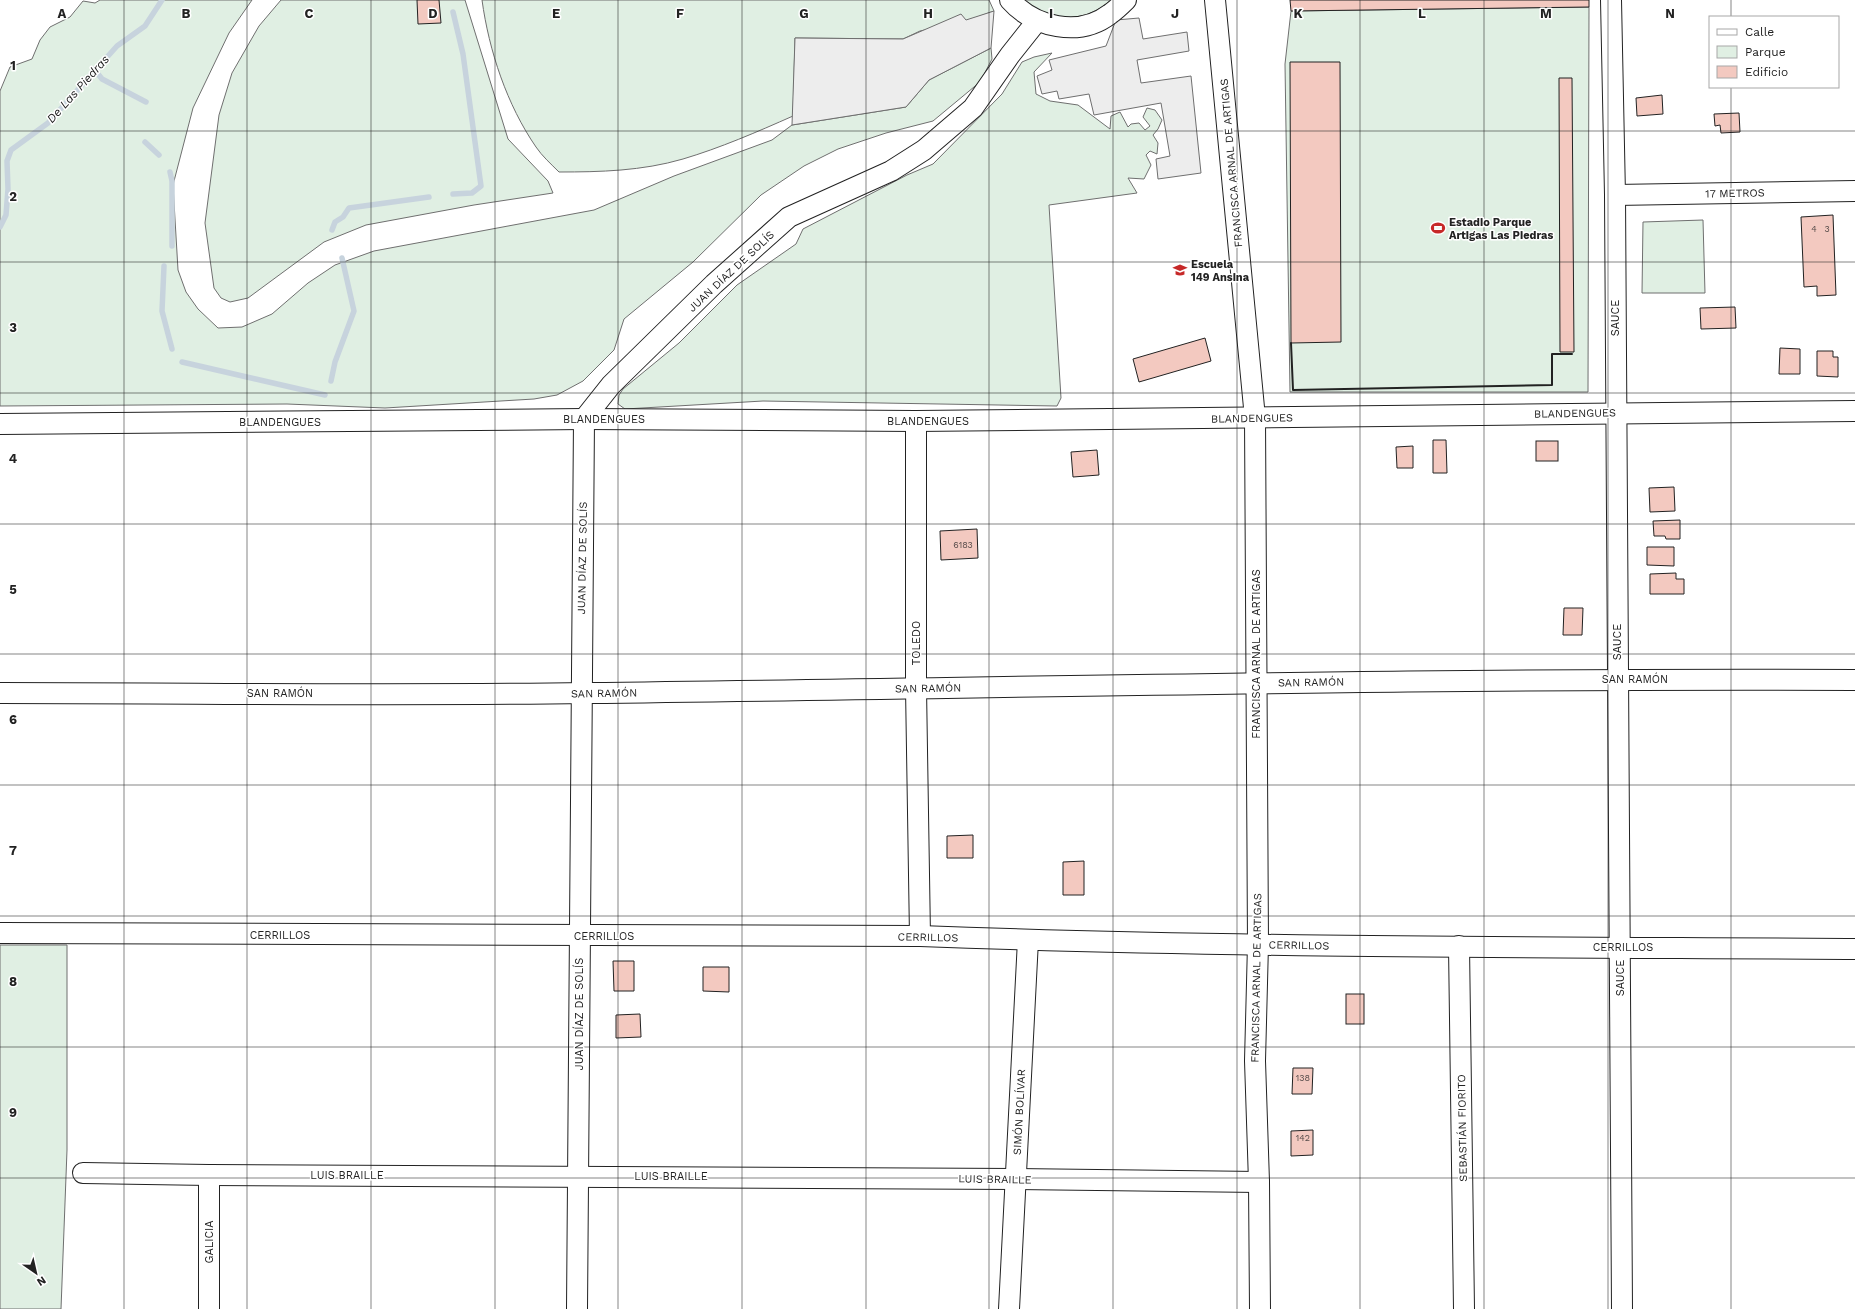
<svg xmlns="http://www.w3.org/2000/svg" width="1855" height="1309" viewBox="0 0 1855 1309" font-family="'Work Sans',sans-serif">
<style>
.green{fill:#e0efe3;stroke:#6f6f6f}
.parking{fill:#ededed;stroke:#6f6f6f}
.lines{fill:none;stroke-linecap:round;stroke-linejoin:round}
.stream{stroke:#c7d3dd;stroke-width:5.5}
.building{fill:#f3c9c0;stroke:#222}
.minor-casing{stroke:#222;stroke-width:22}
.minor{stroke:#fff;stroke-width:20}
.wall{stroke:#222;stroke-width:2}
.grid{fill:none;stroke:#222;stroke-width:1;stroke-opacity:0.55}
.labels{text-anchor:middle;stroke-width:3;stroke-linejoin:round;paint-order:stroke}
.number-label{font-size:9px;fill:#564c4a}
.street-label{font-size:11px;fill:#222;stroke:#fff}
.poi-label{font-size:11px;font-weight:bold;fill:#222;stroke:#fff;text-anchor:start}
.water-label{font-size:12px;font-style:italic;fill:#222;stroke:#fff}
.grid-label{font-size:13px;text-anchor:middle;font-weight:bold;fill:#222;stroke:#fff;stroke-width:3;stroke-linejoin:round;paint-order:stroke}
</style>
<rect width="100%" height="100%" fill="#fff"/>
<g class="green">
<path d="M 100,0 L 252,0 L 229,33 L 193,108 L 173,185 L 178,270 L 186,292 L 198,309 L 218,328 L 242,327 L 272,314 L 308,283 L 335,265 L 374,251 L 594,210 L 674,176 L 772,140 L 792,125 L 906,107 L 929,80 L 991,48 L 992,59 L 980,82 L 933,121 L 886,133 L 838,149 L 804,166 L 761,195 L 693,262 L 624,319 L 614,350 L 583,381 L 557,395 L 534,399 L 385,408 L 287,404 L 0,406 L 0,91 L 10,67 L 32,59 L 40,40 L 50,27 L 70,17 L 83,1 L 95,3 Z"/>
<path d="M 281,0 L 465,0 L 508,139 L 548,181 L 553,193 L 474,205 L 366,225 L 324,242 L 248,298 L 230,302 L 221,298 L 214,288 L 205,223 L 219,115 L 232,73 L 259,26 Z"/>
<path d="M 482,0 L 989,0 L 994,11 L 966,21 L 920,31 L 903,39 L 795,38 L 793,116 C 757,132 720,148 683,159 C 642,171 600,172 559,172 C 551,164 542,156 536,147 C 507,105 489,51 482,0 Z"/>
<path d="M 1020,0 L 1111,0 C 1094,16 1070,21 1047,16 C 1038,14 1028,5 1020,0 Z"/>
<path d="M 1589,7 L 1588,392 L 1290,392 L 1285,64 L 1291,11 Z"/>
<path d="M 1052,53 L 1034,72 L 1036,94 L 1050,101 L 1078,105 L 1110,129 L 1111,116 L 1120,112 L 1128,127 L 1131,124 L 1139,123 L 1145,130 L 1150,126 L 1143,117 L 1147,108 L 1155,110 L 1162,120 L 1158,129 L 1153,135 L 1158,143 L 1157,154 L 1150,151 L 1146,155 L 1151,165 L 1144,179 L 1128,178 L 1137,193 L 1049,205 L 1061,398 L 1057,406 L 763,401 L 625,409 L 618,404 L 619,395 L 623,389 L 679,343 L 737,285 L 796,244 L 803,229 L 907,175 L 933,164 L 1002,94 L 1022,62 L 1034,57 Z"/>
<path d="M 1703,220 L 1705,293 L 1642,293 L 1643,222 Z"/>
<path d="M 0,945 L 67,945 L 67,1150 L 61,1309 L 0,1309 Z"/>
</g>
<g class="parking">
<path d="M 994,11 L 991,48 L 929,80 L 906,107 L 792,125 L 795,38 L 903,39 L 961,14 L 966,20 Z"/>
<path d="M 1139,18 L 1143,39 L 1187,32 L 1189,51 L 1137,60 L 1141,83 L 1191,76 L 1201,173 L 1158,179 L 1156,159 L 1170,156 L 1161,103 L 1094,115 L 1089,94 L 1059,99 L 1057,91 L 1042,94 L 1037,76 L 1052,70 L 1049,60 L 1106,46 L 1116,20 Z"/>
</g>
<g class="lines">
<g class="stream">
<path d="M 453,12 L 463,54 L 481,186 L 472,193 L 453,194"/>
<path d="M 94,69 L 102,79 L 146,102"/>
<path d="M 145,142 L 159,155"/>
<path d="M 170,172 L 172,181 L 172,246"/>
<path d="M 0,227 L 6,215 L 8,189 L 7,161 L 11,150 L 48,123 L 117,46 L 145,26 L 162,0"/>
<path d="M 332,230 L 335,222 L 343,217 L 349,208 L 429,197"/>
<path d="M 164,266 L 162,311 L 172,349"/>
<path d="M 182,362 L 325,395"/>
<path d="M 331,381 L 335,362 L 354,311 L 342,258"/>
</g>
</g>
<g class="building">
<path d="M 417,0 L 439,0 L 441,23 L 418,24 Z"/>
<path d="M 1290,0 L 1589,0 L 1589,7 L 1291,11 Z"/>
<path d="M 1290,62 L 1340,62 L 1341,342 L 1291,343 Z"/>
<path d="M 1559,78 L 1572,78 L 1574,352 L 1560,352 Z"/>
<path d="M 1662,95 L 1663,114 L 1637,116 L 1636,98 Z"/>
<path d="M 1739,113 L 1740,132 L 1721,133 L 1720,125 L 1715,126 L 1714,114 Z"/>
<path d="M 1833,215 L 1836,295 L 1817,296 L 1817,286 L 1804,287 L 1801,217 Z"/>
<path d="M 1735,307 L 1736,328 L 1701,329 L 1700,308 Z"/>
<path d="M 1205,338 L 1211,361 L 1139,382 L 1133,359 Z"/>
<path d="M 1780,348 L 1800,349 L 1800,374 L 1779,374 Z"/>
<path d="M 1817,351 L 1833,351 L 1833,357 L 1838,357 L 1838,377 L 1817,376 Z"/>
<path d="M 1433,440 L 1446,440 L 1447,473 L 1433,473 Z"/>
<rect x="1536" y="441" width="22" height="20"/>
<path d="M 1413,446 L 1413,468 L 1397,468 L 1396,447 Z"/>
<path d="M 1097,450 L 1099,475 L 1073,477 L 1071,452 Z"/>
<path d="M 1674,487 L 1675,511 L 1650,512 L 1649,488 Z"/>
<path d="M 1680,520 L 1680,539 L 1666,539 L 1665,536 L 1654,536 L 1653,521 Z"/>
<path d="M 977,529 L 978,558 L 941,560 L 940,531 Z"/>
<path d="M 1647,547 L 1674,547 L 1674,566 L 1647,565 Z"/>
<path d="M 1676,573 L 1676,579 L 1684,579 L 1684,594 L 1650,594 L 1650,574 Z"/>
<path d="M 1564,608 L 1583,608 L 1582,635 L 1563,635 Z"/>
<path d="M 973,835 L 973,858 L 947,858 L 947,836 Z"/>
<path d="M 1084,861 L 1084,895 L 1063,895 L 1063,862 Z"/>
<path d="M 613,961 L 634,961 L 634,991 L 614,991 Z"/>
<path d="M 703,967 L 729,967 L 729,992 L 703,991 Z"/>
<rect x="1346" y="994" width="18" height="30"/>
<path d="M 640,1014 L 641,1037 L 616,1038 L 616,1015 Z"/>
<path d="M 1293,1068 L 1313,1068 L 1312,1094 L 1292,1094 Z"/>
<path d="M 1313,1130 L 1313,1155 L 1291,1156 L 1291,1131 Z"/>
</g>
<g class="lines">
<defs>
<g id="minor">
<path d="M 1010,0 C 1034,27 1079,38 1110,14 C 1116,10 1121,5 1126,0"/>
<path d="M 1215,0 L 1255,418 L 1258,944 L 1255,1061 L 1259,1182 L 1260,1309"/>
<path d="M 1611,0 L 1615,195 L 1622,1309"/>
<path d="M 1615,195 L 1855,191"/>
<path d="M 916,421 L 916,688 L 920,936"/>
<path d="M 0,424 L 584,419 L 916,421 L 1855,411"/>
<path d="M 0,693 C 196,693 392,696 587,693 C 1010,688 1432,678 1855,680"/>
<path d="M 0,933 L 920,936 C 1231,948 1543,947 1855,949"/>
<path d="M 1459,946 L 1464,1309"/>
<path d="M 83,1173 L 209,1175 L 1016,1179 L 1259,1182"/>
<path d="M 209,1175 L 209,1309"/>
<path d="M 577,1309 L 584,419 L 611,385 L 714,284 L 789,217 L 891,171 L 924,150 L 973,108 L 1010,55 L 1037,21"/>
<path d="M 1009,1309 L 1028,940"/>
</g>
</defs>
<use href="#minor" class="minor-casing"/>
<use href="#minor" class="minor"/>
<path class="wall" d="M 1291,343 L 1293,390 L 1552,385 L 1552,354 L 1572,354"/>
</g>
<path class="grid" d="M 124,0 L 124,1309M 247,0 L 247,1309M 371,0 L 371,1309M 495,0 L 495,1309M 618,0 L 618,1309M 742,0 L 742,1309M 866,0 L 866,1309M 989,0 L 989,1309M 1113,0 L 1113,1309M 1237,0 L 1237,1309M 1360,0 L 1360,1309M 1484,0 L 1484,1309M 1608,0 L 1608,1309M 1731,0 L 1731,17M 1731,87 L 1731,1309M 0,131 L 1855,131M 0,262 L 1855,262M 0,393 L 1855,393M 0,524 L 1855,524M 0,654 L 1855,654M 0,785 L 1855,785M 0,916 L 1855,916M 0,1047 L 1855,1047M 0,1178 L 1855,1178"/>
<defs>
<symbol id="stadium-bare" viewBox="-9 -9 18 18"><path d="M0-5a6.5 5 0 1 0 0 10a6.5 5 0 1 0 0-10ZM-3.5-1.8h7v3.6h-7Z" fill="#c62828" stroke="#fff" stroke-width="2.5" paint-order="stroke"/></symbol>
<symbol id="school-bare" viewBox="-9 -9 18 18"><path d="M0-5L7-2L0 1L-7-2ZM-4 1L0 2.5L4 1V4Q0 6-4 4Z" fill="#c62828" stroke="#fff" stroke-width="2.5" paint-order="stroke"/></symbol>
</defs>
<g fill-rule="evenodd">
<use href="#stadium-bare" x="1428" y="218" width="20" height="20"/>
<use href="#school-bare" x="1170" y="260" width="20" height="20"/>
</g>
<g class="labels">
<g class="number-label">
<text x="1814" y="232">4</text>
<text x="1827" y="232">3</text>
<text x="963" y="548">6183</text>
<text x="1303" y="1081">138</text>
<text x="1303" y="1141">142</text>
</g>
<g class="street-label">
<text transform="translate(1231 163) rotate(-95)" y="4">FRANCISCA ARNAL DE ARTIGAS</text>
<text transform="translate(1735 193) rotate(-1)" y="4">17 METROS</text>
<text transform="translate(731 271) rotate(-43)" y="4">JUAN DÍAZ DE SOLÍS</text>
<text transform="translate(1615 318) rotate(-90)" y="4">SAUCE</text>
<text transform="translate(1575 413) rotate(-1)" y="4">BLANDENGUES</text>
<text transform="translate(1252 418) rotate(-1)" y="4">BLANDENGUES</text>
<text x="604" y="423">BLANDENGUES</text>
<text x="928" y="425">BLANDENGUES</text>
<text x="280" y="426">BLANDENGUES</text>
<text transform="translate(582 558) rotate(-89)" y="4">JUAN DÍAZ DE SOLÍS</text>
<text transform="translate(1617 642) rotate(-90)" y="4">SAUCE</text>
<text transform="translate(916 643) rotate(-90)" y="4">TOLEDO</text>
<text transform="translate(1256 654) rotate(-90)" y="4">FRANCISCA ARNAL DE ARTIGAS</text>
<text x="1635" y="683">SAN RAMÓN</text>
<text transform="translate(1311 682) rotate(-1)" y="4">SAN RAMÓN</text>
<text transform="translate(928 688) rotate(-1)" y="4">SAN RAMÓN</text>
<text x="280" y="697">SAN RAMÓN</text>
<text transform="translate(604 693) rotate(-1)" y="4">SAN RAMÓN</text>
<text x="280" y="939">CERRILLOS</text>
<text x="604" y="940">CERRILLOS</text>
<text transform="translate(928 937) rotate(1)" y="4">CERRILLOS</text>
<text transform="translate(1299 945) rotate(1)" y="4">CERRILLOS</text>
<text x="1623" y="951">CERRILLOS</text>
<text transform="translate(1256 978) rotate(-89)" y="4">FRANCISCA ARNAL DE ARTIGAS</text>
<text transform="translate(1620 978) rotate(-90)" y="4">SAUCE</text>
<text transform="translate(579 1014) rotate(-90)" y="4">JUAN DÍAZ DE SOLÍS</text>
<text transform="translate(1019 1112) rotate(-87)" y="4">SIMÓN BOLÍVAR</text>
<text transform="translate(1462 1128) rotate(-91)" y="4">SEBASTIÁN FIORITO</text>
<text x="347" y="1179">LUIS BRAILLE</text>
<text x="671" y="1180">LUIS BRAILLE</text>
<text transform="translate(995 1179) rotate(1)" y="4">LUIS BRAILLE</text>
<text transform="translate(209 1242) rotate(-90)" y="4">GALICIA</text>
</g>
<g class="poi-label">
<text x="1449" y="226">Estadio Parque<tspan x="1449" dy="13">Artigas Las Piedras</tspan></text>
<text x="1191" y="268">Escuela<tspan x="1191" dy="13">149 Ansina</tspan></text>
</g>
<g class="water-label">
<text transform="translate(78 89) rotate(-48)" y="4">De Las Piedras</text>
</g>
</g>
<g class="grid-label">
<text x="62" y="18">A</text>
<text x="186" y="18">B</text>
<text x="309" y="18">C</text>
<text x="433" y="18">D</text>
<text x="556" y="18">E</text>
<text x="680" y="18">F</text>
<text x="804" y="18">G</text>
<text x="928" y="18">H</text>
<text x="1051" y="18">I</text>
<text x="1175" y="18">J</text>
<text x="1298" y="18">K</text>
<text x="1422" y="18">L</text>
<text x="1546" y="18">M</text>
<text x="1670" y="18">N</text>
<text x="13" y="70">1</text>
<text x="13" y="201">2</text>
<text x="13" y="332">3</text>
<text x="13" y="463">4</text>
<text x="13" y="594">5</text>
<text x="13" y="724">6</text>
<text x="13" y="855">7</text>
<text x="13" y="986">8</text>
<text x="13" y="1117">9</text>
</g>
<rect x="1709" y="16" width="130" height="72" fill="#ffffff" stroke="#a7a7a7"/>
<rect x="1717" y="29" width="20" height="6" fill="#ffffff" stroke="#a7a7a7"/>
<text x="1745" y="36" font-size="12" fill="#222222">Calle</text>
<rect x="1717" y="46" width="20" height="12" fill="#e0efe3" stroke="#a7a7a7"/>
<text x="1745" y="56" font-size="12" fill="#222222">Parque</text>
<rect x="1717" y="66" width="20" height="12" fill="#f3c9c0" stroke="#a7a7a7"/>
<text x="1745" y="76" font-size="12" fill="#222222">Edificio</text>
<g transform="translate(36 1273) rotate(146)" stroke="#ffffff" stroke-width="3" paint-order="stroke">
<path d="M0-3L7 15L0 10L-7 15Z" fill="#222222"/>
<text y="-6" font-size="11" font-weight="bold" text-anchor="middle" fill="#222222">N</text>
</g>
</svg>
